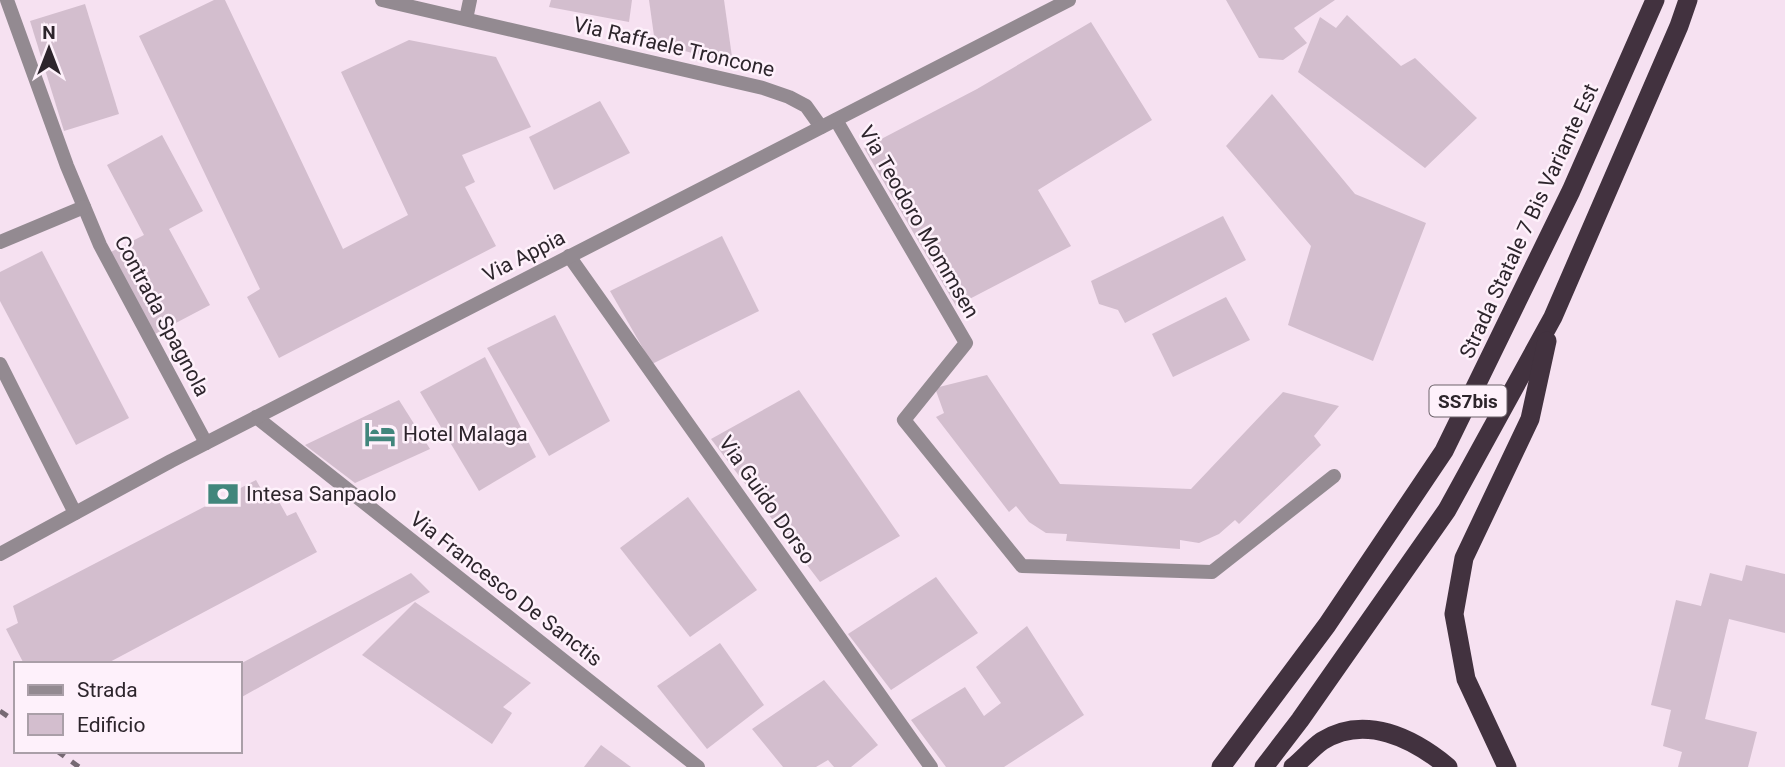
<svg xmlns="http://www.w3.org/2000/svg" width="1785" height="767" viewBox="0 0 1785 767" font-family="Roboto,sans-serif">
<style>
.building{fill:#d3bece}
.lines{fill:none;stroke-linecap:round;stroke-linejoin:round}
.service{stroke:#938a91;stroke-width:14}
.minor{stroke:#938a91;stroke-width:14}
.tertiary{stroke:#938a91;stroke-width:14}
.trunk{stroke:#42323f;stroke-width:19}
.rail{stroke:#766973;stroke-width:5;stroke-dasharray:9 9;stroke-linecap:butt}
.labels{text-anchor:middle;stroke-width:5;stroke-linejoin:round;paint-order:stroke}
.shield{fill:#fef1fb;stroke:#6c626a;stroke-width:2}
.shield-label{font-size:19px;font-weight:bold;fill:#2d252c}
.street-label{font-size:21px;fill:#2d252c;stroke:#fef1fb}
.poi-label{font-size:21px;fill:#2d252c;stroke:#fef1fb;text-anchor:start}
</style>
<rect width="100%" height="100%" fill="#f6e1f1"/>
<g class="building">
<path d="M 214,0 L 225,0 L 343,249 L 408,215 L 341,72 L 409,40 L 496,57 L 531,127 L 462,155 L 475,182 L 465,187 L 496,246 L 279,358 L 247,297 L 260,289 L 139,36 Z"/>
<path d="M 551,0 L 632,0 L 629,22 L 549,7 Z"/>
<path d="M 649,0 L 724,0 L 733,64 L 655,43 Z"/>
<path d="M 1226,0 L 1335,0 L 1294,28 L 1307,43 L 1283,60 L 1259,58 Z"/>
<path d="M 85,4 L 119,114 L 64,131 L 30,21 Z"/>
<path d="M 1347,15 L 1401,66 L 1415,58 L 1477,118 L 1425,168 L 1298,72 L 1320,17 L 1336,28 Z"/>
<path d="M 1091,22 L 1152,120 L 1038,190 L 1071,246 L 956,306 L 864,148 L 977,89 Z"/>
<path d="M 1272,94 L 1355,194 L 1426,223 L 1373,361 L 1288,325 L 1311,246 L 1226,146 Z"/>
<path d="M 600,101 L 630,153 L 554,190 L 529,137 Z"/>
<path d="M 162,135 L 203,211 L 169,229 L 210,305 L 153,335 L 109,253 L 144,235 L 107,165 Z"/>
<path d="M 1223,216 L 1246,260 L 1125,323 L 1118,310 L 1099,304 L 1091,281 Z"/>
<path d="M 722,236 L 759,311 L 652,364 L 610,291 Z"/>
<path d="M 42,251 L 129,418 L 76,445 L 0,301 L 0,272 Z"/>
<path d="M 1226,297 L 1250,340 L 1173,377 L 1152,334 Z"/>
<path d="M 555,315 L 610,421 L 549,456 L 487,348 Z"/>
<path d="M 485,357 L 536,457 L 479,491 L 420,392 Z"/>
<path d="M 987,375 L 1060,484 L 1191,489 L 1283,392 L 1339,406 L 1314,436 L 1321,445 L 1239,524 L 1235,520 L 1219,534 L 1199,543 L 1180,540 L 1180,549 L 1066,541 L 1067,534 L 1046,533 L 1029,522 L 1016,506 L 1009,512 L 936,417 L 944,413 L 935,388 Z"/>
<path d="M 799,390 L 900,536 L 820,582 L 711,439 Z"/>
<path d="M 399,400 L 430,449 L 355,483 L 305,445 Z"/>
<path d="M 256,480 L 264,494 L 272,489 L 287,516 L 296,512 L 317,552 L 106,664 L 24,664 L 6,629 L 18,623 L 13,606 Z"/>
<path d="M 688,497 L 757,590 L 690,637 L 620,548 Z"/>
<path d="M 1746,565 L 1785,574 L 1785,633 L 1729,619 L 1705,719 L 1757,732 L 1748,767 L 1678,767 L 1682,752 L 1663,746 L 1671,710 L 1651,705 L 1676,600 L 1701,606 L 1710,573 L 1742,581 Z"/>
<path d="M 411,573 L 430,592 L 240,698 L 240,664 Z"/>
<path d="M 936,577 L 978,633 L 891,690 L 848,634 Z"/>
<path d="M 415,602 L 531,683 L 503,707 L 512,713 L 492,744 L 362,655 Z"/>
<path d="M 1027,626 L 1084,715 L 1004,767 L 946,767 L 911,720 L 965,687 L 984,716 L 1001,703 L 976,667 Z"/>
<path d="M 720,643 L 764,705 L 707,749 L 657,686 Z"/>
<path d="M 824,680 L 878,745 L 851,767 L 834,767 L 828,760 L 816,767 L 783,767 L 752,729 Z"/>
<path d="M 601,745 L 631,767 L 584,767 Z"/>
</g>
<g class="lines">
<g class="service">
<path d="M 7,0 L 67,166 L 100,245 L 206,443"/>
<path d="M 0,242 L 84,207"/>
<path d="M 0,364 L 75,513"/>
</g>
<g class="minor">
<path d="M 382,0 L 763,88 L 789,97 L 806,106 L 821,127"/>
<path d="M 466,19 L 470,0"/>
<path d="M 836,120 L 966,343 L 904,420 L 1022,566 L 1212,572 L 1334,476"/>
<path d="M 569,256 L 931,767"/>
<path d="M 256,417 L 698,767"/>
</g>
<path class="tertiary" d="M 0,554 L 171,461 L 1069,0"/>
<g class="trunk">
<path d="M 1221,767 L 1327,625 L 1444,451 L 1571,191 L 1655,0"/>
<path d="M 1264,767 L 1300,720 L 1447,510 L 1553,317 L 1679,26 L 1688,0"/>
<path d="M 1293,767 C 1303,759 1312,748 1322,741 C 1365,714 1413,738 1448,767"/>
<path d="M 1507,767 L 1466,679 L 1454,614 L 1464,558 L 1530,419 L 1547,341"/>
</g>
<g class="rail">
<path d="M 0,711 L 16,722"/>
<path d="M 57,751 L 79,767"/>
</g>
</g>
<defs>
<symbol id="hotel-bare" viewBox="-9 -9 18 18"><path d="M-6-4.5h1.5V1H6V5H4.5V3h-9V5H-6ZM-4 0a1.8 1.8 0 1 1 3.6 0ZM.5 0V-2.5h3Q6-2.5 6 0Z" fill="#41867c" stroke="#fef1fb" stroke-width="2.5" paint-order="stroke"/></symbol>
<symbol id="bank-bare" viewBox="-9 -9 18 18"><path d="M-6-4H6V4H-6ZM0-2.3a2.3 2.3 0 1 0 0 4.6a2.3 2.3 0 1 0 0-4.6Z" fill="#41867c" stroke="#fef1fb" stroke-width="2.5" paint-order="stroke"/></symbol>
</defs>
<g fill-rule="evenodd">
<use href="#hotel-bare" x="358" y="412" width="44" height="44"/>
<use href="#bank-bare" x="201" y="472" width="44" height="44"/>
</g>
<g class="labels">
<rect class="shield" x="1429.5" y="385.5" width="77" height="31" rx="5"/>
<g class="shield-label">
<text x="1468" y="408">SS7bis</text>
</g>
<g class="street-label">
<text transform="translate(674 47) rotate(13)" y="7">Via Raffaele Troncone</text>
<text transform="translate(1529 221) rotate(-65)" y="7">Strada Statale 7 Bis Variante Est</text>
<text transform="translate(919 222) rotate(60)" y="7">Via Teodoro Mommsen</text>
<text transform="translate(524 256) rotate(-27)" y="7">Via Appia</text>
<text transform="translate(162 316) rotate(62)" y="7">Contrada Spagnola</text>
<text transform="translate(767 500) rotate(55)" y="7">Via Guido Dorso</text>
<text transform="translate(506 589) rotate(38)" y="7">Via Francesco De Sanctis</text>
</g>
<g class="poi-label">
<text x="403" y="441">Hotel Malaga</text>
<text x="246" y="501">Intesa Sanpaolo</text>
</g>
</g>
<rect x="14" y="662" width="228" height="91" fill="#fef1fb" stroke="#aa9fa8" stroke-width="2"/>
<rect x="28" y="685" width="35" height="10" fill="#938a91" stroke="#aa9fa8" stroke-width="2"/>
<text x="77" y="697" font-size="21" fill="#2d252c">Strada</text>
<rect x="28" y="714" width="35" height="21" fill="#d3bece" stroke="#aa9fa8" stroke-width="2"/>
<text x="77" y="732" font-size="21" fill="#2d252c">Edificio</text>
<g transform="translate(49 49)" stroke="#fef1fb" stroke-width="5" paint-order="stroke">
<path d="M0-5L12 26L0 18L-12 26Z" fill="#2d252c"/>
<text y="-10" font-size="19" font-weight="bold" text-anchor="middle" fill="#2d252c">N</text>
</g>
</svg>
